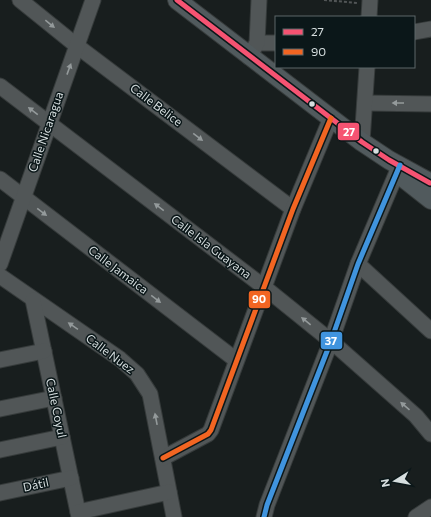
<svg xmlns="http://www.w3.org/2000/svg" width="431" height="517" viewBox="0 0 431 517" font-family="Commissioner,sans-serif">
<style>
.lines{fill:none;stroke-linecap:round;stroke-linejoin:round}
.minor-casing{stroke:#363b3b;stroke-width:17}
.major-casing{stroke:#363b3b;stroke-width:20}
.path{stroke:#515556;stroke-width:2;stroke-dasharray:3 2;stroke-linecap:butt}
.minor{stroke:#515657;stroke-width:15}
.major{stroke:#515a5d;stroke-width:18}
.bus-1-casing{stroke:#0b1719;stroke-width:8}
.bus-2-casing{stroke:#0b1719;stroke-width:8}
.bus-3-casing{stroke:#0b1719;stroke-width:8}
.bus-1{stroke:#f65372;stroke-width:5}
.bus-2{stroke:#f26522;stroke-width:5}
.bus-3{stroke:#4094de;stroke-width:5}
.oneway{fill:#949a9b}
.bus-dot{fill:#d6dedf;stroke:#0b1719;stroke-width:1.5}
.labels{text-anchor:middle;stroke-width:3;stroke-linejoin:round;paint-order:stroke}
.street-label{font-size:12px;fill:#d6dedf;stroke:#0b1719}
.line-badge{stroke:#0b1719;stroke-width:1.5}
.badge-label{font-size:11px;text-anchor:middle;font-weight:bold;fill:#fff}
</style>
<rect width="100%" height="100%" fill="#181e1e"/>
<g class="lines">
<defs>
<g id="minor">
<path d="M 20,0 L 77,46 L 293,209"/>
<path d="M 369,17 L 370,0"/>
<path d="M 414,32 L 431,29"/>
<path d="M 257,43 L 276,43"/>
<path d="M 249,57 L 257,43 L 259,0"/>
<path d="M 0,86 L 264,287 L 331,341 L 416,416 L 431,434"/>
<path d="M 365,103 L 431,104"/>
<path d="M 362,142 L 367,67"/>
<path d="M 0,179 L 236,360"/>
<path d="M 0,264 L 93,0"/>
<path d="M 358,264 L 431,331"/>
<path d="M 0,276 L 120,359 L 137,374 L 150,394 L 174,517"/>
<path d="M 33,300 L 79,517"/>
<path d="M 0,360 L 44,351"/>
<path d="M 0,409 L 54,398"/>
<path d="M 0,450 L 62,437"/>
<path d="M 163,458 L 208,434 L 211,430 L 293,209 L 331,118"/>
<path d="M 0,493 L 71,478"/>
<path d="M 78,512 L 169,492"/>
<path d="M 264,517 L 267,505 L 331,341 L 358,264 L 400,165"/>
<path d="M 416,517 L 431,507"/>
</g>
<g id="major">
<path d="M 177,0 L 362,142 L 389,160 L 431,183"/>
<path d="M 398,174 L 431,200"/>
</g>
</defs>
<use href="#minor" class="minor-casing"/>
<use href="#major" class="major-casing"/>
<path class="path" d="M 324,0 L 358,3"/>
<use href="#minor" class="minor"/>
<use href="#major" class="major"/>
<defs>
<path id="bus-1" d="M 177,0 L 362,142 L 389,160 L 430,183"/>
<path id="bus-2" d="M 163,458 L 208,434 L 211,430 L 293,209 L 331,118"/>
<path id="bus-3" d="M 264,517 L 267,505 L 331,341 L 358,264 L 400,165"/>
</defs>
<use href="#bus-1" class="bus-1-casing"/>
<use href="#bus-2" class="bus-2-casing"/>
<use href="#bus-3" class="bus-3-casing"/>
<use href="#bus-1" class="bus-1"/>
<use href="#bus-2" class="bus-2"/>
<use href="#bus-3" class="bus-3"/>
</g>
<defs><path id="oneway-solid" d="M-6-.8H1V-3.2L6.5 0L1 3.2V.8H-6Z"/></defs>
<g class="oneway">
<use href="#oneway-solid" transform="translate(50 24) rotate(39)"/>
<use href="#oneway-solid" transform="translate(69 69) rotate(-70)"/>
<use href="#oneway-solid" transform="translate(398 103) rotate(-180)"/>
<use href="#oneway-solid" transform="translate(33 111) rotate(-143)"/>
<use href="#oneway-solid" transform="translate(198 137) rotate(37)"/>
<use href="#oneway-solid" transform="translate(159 207) rotate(-143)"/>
<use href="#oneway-solid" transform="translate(42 212) rotate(37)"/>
<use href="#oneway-solid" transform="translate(156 299) rotate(37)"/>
<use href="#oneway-solid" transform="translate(306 321) rotate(-141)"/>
<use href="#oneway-solid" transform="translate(73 326) rotate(-146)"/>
<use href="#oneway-solid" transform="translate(405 406) rotate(-139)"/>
<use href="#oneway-solid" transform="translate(156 419) rotate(-101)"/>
</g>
<g class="bus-dot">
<circle cx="312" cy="104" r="3.5"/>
<circle cx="376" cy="151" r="3.5"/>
</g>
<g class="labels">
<g class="street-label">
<text transform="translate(156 105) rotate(37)" y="4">Calle Belice</text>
<text transform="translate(46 132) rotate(-71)" y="4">Calle Nicaragua</text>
<text transform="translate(211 247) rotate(37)" y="4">Calle Isla Guayana</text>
<text transform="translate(118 270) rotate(37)" y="4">Calle Jamaica</text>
<text transform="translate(110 354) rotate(37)" y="4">Calle Nuez</text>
<text transform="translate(56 408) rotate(78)" y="4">Calle Coyul</text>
<text transform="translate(36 485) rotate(-12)" y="4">Dátil</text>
</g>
</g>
<g class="line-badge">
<rect x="337" y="122" width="23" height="19" rx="4" fill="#f65372"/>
<rect x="248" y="290" width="23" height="19" rx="4" fill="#f26522"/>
<rect x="320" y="331" width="23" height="19" rx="4" fill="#4094de"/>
</g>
<g class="badge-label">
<text x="349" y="136">27</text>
<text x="259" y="303">90</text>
<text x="331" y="345">37</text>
</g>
<rect x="275" y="16" width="140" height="52" fill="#0b1719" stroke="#5c6768"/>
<rect x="283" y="29" width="20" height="6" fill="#f65372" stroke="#5c6768"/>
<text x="311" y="36" font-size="12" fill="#d6dedf">27</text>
<rect x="283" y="49" width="20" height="6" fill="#f26522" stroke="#5c6768"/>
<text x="311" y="56" font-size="12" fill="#d6dedf">90</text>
<g transform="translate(395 481) rotate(259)" stroke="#0b1719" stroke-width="3" paint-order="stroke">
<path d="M0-3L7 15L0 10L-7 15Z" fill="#d6dedf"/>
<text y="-6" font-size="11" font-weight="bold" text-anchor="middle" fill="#d6dedf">N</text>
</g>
</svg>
